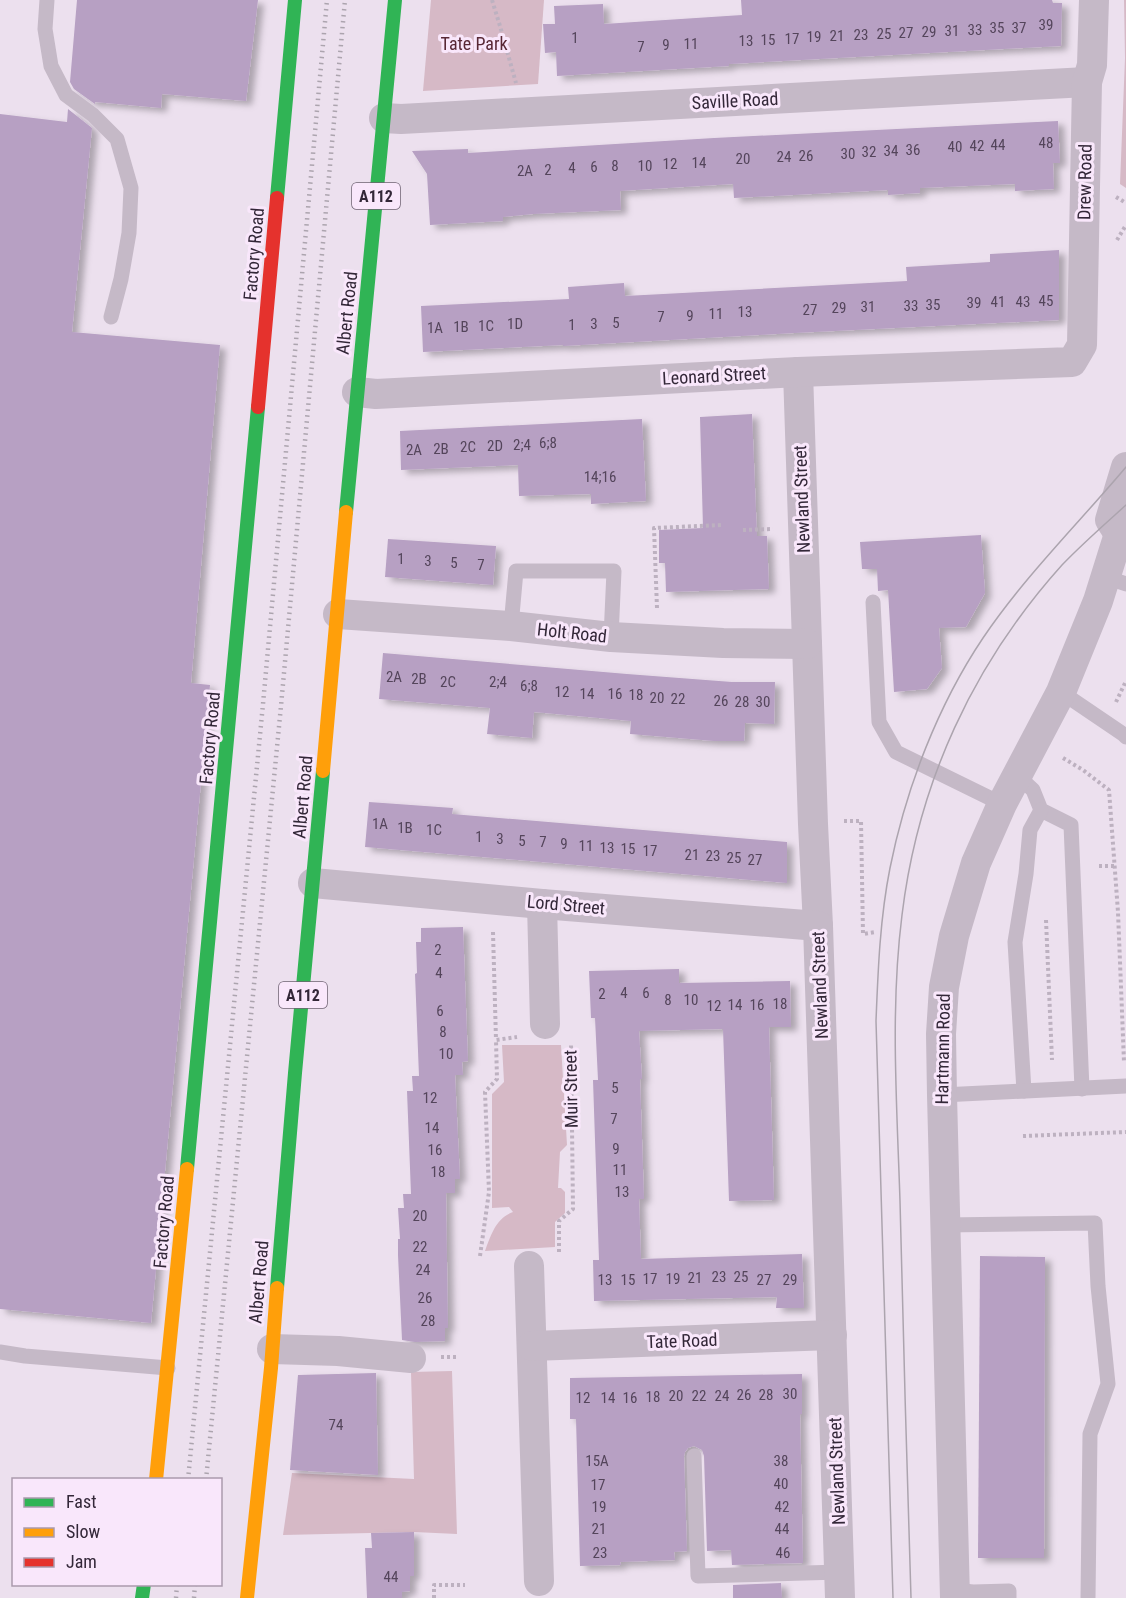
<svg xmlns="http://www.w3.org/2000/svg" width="1126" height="1598" viewBox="0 0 1126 1598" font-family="'Roboto Condensed',sans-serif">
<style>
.green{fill:#d6b9c6}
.building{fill:#b7a0c3;filter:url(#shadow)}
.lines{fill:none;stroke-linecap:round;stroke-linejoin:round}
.path{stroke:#bdb1c0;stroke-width:4;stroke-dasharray:3 3;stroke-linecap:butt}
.lane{stroke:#c5b9c7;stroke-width:15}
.street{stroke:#c5b9c7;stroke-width:30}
.fast{stroke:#30b455;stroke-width:14}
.slow{stroke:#ff9f0a;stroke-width:14}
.jam{stroke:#e5322d;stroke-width:14}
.tram{stroke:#aca4ae;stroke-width:1.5}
.rail{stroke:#aca4ae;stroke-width:4.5;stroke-dasharray:1.5 4.5;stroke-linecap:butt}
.labels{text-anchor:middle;stroke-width:6;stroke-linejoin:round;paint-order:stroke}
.number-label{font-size:15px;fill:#54455b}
.shield{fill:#f9e7fb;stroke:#6e6172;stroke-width:1.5}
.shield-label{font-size:16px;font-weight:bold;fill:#332738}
.park-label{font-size:18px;fill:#582835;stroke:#f9e7fb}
.street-label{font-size:18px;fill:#332738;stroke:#f9e7fb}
</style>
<defs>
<filter id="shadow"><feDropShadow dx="6" dy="4" stdDeviation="3" flood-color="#0004"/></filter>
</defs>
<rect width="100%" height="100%" fill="#ece0ee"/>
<g class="green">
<path d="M 431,0 L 544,0 L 538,84 L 423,91 Z"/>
<path d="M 1124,0 L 1126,0 L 1126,188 L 1120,184 L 1125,58 Z"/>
<path d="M 502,1045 L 561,1045 L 567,1145 L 560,1152 L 558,1188 L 561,1188 L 565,1192 L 565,1213 L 555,1222 L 555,1247 L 485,1251 C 491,1235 496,1218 513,1212 L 509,1207 L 492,1208 L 492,1094 L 504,1082 Z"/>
<path d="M 452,1371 L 457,1534 L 414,1532 L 283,1535 L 292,1473 L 414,1479 L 411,1372 Z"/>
</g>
<g class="building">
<path d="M 77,0 L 258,0 L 246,101 L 162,94 L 161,108 L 95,102 L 95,104 L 74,89 L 70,82 Z"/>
<path d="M 741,0 L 1052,0 L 1053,3 L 1062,3 L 1061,46 L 729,64 L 729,66 L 557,76 L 556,52 L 545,53 L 543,24 L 555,24 L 554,6 L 603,4 L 604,24 L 742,15 Z"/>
<path d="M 68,109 L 92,128 L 72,332 L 220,345 L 191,683 L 210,685 L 151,1323 L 0,1309 L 0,114 L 67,122 Z"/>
<path d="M 1058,121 L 1060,163 L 1053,163 L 1054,189 L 1015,191 L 1015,184 L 920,188 L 920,193 L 888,195 L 888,190 L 734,198 L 733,184 L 684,187 L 620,191 L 621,210 L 533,214 L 503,217 L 503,221 L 430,225 L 427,174 L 412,151 L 468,149 L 468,153 L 714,138 Z"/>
<path d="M 1059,250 L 1059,320 L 794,333 L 563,346 L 563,345 L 423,352 L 421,306 L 569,299 L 568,287 L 624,283 L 625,296 L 907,281 L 906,267 L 990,262 L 990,254 Z"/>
<path d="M 752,414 L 757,536 L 767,536 L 769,589 L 666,592 L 665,563 L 659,563 L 659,530 L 703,528 L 700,417 Z"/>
<path d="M 642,419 L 646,501 L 591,504 L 591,494 L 519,496 L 518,465 L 401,470 L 400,431 Z"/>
<path d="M 981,535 L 985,593 L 966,627 L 939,628 L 942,668 L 927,689 L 894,692 L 888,590 L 878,591 L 877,569 L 862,569 L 860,542 Z"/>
<path d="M 388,539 L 496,546 L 493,585 L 385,577 Z"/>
<path d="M 383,653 L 627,674 L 732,682 L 775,682 L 774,724 L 745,723 L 744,741 L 714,741 L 630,734 L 631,721 L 534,712 L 532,738 L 487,734 L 490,708 L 379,699 Z"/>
<path d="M 369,802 L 453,808 L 452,814 L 787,842 L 787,883 L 365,847 Z"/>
<path d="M 463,927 L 468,1061 L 462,1062 L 463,1075 L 455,1075 L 460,1179 L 455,1179 L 455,1193 L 446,1193 L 448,1328 L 445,1328 L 445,1341 L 415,1342 L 402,1340 L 398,1255 L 398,1239 L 400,1239 L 398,1208 L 404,1208 L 403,1194 L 411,1194 L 407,1091 L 413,1091 L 412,1076 L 419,1076 L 415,974 L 417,973 L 416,942 L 421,942 L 421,928 Z"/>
<path d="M 679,969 L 679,983 L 790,981 L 791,1027 L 769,1027 L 774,1200 L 729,1201 L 723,1029 L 639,1031 L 642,1079 L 640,1079 L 644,1199 L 639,1199 L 641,1259 L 802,1254 L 804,1308 L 776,1308 L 777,1297 L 594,1301 L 593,1260 L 599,1260 L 593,1080 L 598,1080 L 595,1018 L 591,1018 L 589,971 Z"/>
<path d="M 980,1256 L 1045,1257 L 1044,1558 L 978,1558 Z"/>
<path d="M 376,1373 L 378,1475 L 290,1470 L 298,1375 Z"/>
<path d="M 802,1374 L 802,1414 L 800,1414 L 803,1563 L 732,1565 L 731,1550 L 707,1551 L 704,1456 L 702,1450 L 694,1446 L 688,1448 L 685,1452 L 684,1456 L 687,1551 L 674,1552 L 675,1560 L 620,1562 L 621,1565 L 580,1566 L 576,1419 L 570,1419 L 570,1378 Z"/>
<path d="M 414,1532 L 414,1576 L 410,1576 L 410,1591 L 402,1592 L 402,1598 L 367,1598 L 365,1548 L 372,1548 L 371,1533 Z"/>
<path d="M 781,1583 L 782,1598 L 733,1598 L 733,1585 Z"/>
</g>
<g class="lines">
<g class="path">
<path d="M 492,0 L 500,26 L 516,83"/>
<path d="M 1116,197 L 1126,203"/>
<path d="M 1117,240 L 1126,225"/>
<path d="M 743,530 L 773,529"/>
<path d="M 657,608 L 654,528 L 721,525"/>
<path d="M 1116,702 L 1126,681"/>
<path d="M 1063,758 L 1083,770 L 1109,790 L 1118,912 L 1124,1062"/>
<path d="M 844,821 L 861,821 L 863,934 L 876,932"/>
<path d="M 1099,866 L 1115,866"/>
<path d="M 1046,920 L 1052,1060"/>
<path d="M 493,932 L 496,1040"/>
<path d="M 1023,1136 L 1126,1132"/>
<path d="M 559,1252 L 559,1221 L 573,1209 L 571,1044"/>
<path d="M 480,1256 L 489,1192 L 485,1092 L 497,1079 L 496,1040 L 517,1037"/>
<path d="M 441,1357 L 459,1357"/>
<path d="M 434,1598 L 434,1585 L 465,1585"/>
</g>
<g class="lane">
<path d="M 47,0 L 45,29 L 51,66 L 66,95 L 93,115 L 117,139 L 131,188 L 129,233 L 121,279 L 111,317"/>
<path d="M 1105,577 L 1126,584"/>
<path d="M 873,602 L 879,722 L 896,752 L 1002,804"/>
<path d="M 511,626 L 516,571 L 614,571 L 611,637"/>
<path d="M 1061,692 L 1123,734 L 1126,737"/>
<path d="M 1018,776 L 1033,790 L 1041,810 L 1071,825 L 1082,1089"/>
<path d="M 1024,1091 L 1015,942 L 1026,874 L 1030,830 L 1041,810"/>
<path d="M 942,1095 L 1126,1086"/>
<path d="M 945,1225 L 1095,1223 L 1098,1286 L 1108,1384 L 1090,1434 L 1088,1598"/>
<path d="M 0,1352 L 25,1356 L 168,1368"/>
<path d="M 694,1456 L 698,1576 L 840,1572"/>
<path d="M 955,1590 L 973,1592 L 1009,1591 L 1009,1598"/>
</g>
<g class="street">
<path d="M 384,118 L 401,119 L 1087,82"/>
<path d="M 798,372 L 813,824 L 818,926 L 840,1598"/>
<path d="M 357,392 L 376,394 L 798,372 L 1072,362 L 1082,345 L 1087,82 L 1092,65 L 1094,0"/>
<path d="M 1119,534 L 1110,520 L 1126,467"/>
<path d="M 338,614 L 511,626 L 611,637 L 723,643 L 807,644"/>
<path d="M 313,883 L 542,904 L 818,926"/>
<path d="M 542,904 L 545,1024"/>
<path d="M 529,1266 L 539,1581"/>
<path d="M 532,1346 L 832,1335"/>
<path d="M 272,1349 L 338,1351 L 411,1358"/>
<path d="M 955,1598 L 942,1095 L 941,1034 L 944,987 L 954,936 L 976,863 L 1002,804 L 1061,692 L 1098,601 L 1119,534 L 1126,528"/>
</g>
<g class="fast">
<path d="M 277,198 L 295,0"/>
<path d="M 346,512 L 395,0"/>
<path d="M 187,1169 L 258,407"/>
<path d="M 277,1288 L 295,1073 L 323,771"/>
<path d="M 142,1598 L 144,1584"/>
</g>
<g class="slow">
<path d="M 323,771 L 346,512"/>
<path d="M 156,1480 L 187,1169"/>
<path d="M 247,1598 L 271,1368 L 277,1288"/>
</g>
<path class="jam" d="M 258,407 L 277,198"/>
<g class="tram">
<path d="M 893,1598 L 876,1021 C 878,970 880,918 890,868 C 906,788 938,705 983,638 C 1025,576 1078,524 1126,467"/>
<path d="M 911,1598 C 907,1466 903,1333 900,1201 C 897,1106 890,1010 902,915 C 918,783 973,664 1062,565 C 1082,544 1105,524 1126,505"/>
</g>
<g class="rail">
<path d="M 188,1480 L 263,704 L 327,0"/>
<path d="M 206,1480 L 281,706 L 345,0"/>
<path d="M 176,1598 L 177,1584"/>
<path d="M 194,1598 L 195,1584"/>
</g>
</g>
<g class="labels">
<g class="number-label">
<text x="1046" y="30">39</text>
<text x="997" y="33">35</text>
<text x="1019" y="33">37</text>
<text x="975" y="35">33</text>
<text x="952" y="36">31</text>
<text x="929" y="37">29</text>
<text x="906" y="38">27</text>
<text x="884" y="39">25</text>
<text x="861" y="40">23</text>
<text x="837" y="41">21</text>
<text x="814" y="42">19</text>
<text x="575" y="43">1</text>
<text x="792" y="44">17</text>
<text x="768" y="45">15</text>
<text x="746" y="46">13</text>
<text x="691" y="49">11</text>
<text x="666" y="50">9</text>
<text x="641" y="52">7</text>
<text x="1046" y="148">48</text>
<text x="998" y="150">44</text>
<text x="977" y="151">42</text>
<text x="955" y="152">40</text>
<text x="913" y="155">36</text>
<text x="891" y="156">34</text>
<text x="869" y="157">32</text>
<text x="848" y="159">30</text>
<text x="806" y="161">26</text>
<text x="784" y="162">24</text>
<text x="743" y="164">20</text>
<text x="699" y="168">14</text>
<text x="670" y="169">12</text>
<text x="615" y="171">8</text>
<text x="645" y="171">10</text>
<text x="594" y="172">6</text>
<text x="572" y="173">4</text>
<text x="548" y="175">2</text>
<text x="525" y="176">2A</text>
<text x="1046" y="306">45</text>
<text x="998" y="307">41</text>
<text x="1023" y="307">43</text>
<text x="974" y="308">39</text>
<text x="933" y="310">35</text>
<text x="911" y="311">33</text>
<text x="868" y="312">31</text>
<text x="839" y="313">29</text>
<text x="810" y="315">27</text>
<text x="745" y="317">13</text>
<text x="716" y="319">11</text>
<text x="690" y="321">9</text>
<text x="661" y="322">7</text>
<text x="616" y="328">5</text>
<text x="515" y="329">1D</text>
<text x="594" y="329">3</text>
<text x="572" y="330">1</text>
<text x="486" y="331">1C</text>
<text x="461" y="332">1B</text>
<text x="435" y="333">1A</text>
<text x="548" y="448">6;8</text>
<text x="522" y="450">2;4</text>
<text x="495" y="451">2D</text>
<text x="468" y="452">2C</text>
<text x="441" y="454">2B</text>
<text x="414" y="455">2A</text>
<text x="600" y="482">14;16</text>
<text x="401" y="564">1</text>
<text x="428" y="566">3</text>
<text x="454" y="568">5</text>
<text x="481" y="570">7</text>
<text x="394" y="682">2A</text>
<text x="419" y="684">2B</text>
<text x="448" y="687">2C</text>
<text x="498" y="687">2;4</text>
<text x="529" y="691">6;8</text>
<text x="562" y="697">12</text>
<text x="587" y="699">14</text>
<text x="615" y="699">16</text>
<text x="636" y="700">18</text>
<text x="657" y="703">20</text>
<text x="678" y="704">22</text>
<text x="721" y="706">26</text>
<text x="742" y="707">28</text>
<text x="763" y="707">30</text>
<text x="380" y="829">1A</text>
<text x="405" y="833">1B</text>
<text x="434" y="835">1C</text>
<text x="479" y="842">1</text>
<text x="500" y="844">3</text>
<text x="522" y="846">5</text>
<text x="543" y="847">7</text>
<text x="564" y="849">9</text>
<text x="586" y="851">11</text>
<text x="607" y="853">13</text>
<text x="628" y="854">15</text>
<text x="650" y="856">17</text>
<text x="692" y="860">21</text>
<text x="713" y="861">23</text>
<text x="734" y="863">25</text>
<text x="755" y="865">27</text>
<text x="438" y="955">2</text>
<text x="439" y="978">4</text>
<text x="624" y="998">4</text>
<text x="646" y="998">6</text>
<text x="602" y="999">2</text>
<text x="668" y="1005">8</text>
<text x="691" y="1005">10</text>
<text x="780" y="1009">18</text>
<text x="735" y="1010">14</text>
<text x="757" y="1010">16</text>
<text x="714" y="1011">12</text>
<text x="440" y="1016">6</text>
<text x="443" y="1037">8</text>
<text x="446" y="1059">10</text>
<text x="615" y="1093">5</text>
<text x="430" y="1103">12</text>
<text x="614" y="1124">7</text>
<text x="432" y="1133">14</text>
<text x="616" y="1154">9</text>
<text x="435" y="1155">16</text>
<text x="620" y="1175">11</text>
<text x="438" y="1177">18</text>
<text x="622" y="1197">13</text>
<text x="420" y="1221">20</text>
<text x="420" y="1252">22</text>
<text x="423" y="1275">24</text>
<text x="719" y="1282">23</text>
<text x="741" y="1282">25</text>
<text x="695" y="1283">21</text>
<text x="650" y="1284">17</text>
<text x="673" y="1284">19</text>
<text x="605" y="1285">13</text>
<text x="628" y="1285">15</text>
<text x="764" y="1285">27</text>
<text x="790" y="1285">29</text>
<text x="425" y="1303">26</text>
<text x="428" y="1326">28</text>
<text x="790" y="1399">30</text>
<text x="744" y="1400">26</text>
<text x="766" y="1400">28</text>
<text x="676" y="1401">20</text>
<text x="699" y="1401">22</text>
<text x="722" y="1401">24</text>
<text x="653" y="1402">18</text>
<text x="583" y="1403">12</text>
<text x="608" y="1403">14</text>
<text x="630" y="1403">16</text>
<text x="336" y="1430">74</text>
<text x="597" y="1466">15A</text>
<text x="781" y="1466">38</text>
<text x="781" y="1489">40</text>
<text x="598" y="1490">17</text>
<text x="599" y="1512">19</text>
<text x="782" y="1512">42</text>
<text x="599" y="1534">21</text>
<text x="782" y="1534">44</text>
<text x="600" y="1558">23</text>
<text x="783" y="1558">46</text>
<text x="391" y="1582">44</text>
</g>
<g class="shield">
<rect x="352" y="183" width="48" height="26" rx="4.5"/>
<rect x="279" y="982" width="48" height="26" rx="4.5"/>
</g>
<g class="shield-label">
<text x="376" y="202">A112</text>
<text x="303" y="1001">A112</text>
</g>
<g class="park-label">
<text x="474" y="50">Tate Park</text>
</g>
<g class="street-label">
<text transform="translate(735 101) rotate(-3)" y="6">Saville Road</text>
<text transform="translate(1085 182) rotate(-89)" y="6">Drew Road</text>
<text transform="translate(254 254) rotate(-85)" y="6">Factory Road</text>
<text transform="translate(347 313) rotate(-84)" y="6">Albert Road</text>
<text transform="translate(714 376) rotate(-3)" y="6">Leonard Street</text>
<text transform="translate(802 499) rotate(-92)" y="6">Newland Street</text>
<text transform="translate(572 633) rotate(6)" y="6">Holt Road</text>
<text transform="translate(210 738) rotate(-85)" y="6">Factory Road</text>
<text transform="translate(303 797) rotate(-85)" y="6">Albert Road</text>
<text transform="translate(566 905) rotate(5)" y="6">Lord Street</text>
<text transform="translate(820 985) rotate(-92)" y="6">Newland Street</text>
<text transform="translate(943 1049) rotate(-89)" y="6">Hartmann Road</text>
<text transform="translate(571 1089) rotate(-91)" y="6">Muir Street</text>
<text transform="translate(164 1222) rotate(-85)" y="6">Factory Road</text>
<text transform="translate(259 1282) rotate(-85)" y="6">Albert Road</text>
<text transform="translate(682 1341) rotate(-2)" y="6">Tate Road</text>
<text transform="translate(837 1471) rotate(-92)" y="6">Newland Street</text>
</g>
</g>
<rect x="12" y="1478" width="210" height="108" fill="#f9e7fb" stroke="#aa9aad" stroke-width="1.5"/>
<rect x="24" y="1498" width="30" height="9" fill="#30b455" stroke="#aa9aad" stroke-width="1.5"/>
<text x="66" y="1508" font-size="18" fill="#332738">Fast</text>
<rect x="24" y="1528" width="30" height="9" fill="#ff9f0a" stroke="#aa9aad" stroke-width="1.5"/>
<text x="66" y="1538" font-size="18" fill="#332738">Slow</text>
<rect x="24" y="1558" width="30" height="9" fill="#e5322d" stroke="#aa9aad" stroke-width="1.5"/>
<text x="66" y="1568" font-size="18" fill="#332738">Jam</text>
</svg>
